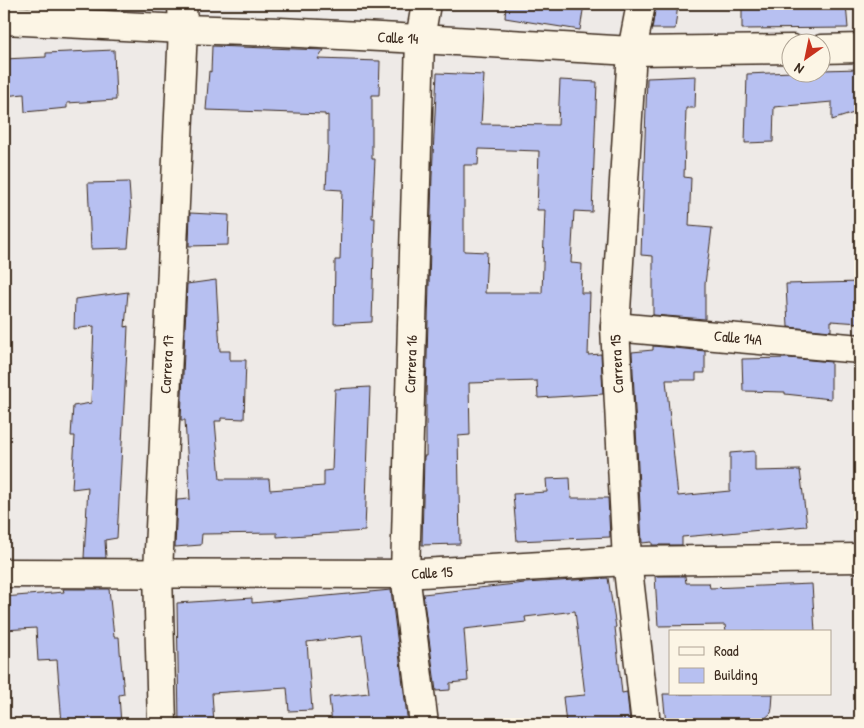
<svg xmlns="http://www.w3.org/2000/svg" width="864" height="728" viewBox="0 0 864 728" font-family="'Patrick Hand',sans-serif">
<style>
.building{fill:#b7c0f1;stroke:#3b2a1e;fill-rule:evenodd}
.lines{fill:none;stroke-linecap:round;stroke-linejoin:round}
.minor-casing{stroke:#3b2a1e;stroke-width:31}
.minor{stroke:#fcf5e5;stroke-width:28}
.labels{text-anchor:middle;stroke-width:4;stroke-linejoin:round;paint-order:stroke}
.street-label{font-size:15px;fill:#3b2a1e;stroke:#fcf5e5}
</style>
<rect width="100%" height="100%" fill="#eeeae7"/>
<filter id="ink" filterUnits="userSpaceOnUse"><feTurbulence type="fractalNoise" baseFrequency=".02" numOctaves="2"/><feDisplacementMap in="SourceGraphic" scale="10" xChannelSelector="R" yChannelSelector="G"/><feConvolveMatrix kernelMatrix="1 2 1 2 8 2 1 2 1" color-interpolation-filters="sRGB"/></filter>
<g filter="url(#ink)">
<g class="building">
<path d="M 506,4 L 584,4 L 580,30 L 505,18 Z"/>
<path d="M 656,4 L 678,4 L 675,29 L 652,29 Z"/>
<path d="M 742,4 L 846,4 L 848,28 L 742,29 Z"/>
<path d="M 212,46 L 324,50 L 318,59 L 380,61 L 379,95 L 372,95 L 372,159 L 375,159 L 372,218 L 375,218 L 372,322 L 334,324 L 335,260 L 340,260 L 342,190 L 326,189 L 328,148 L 328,115 L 325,116 L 325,114 L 206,110 L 209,71 L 211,72 Z"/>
<path d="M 114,50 L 116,100 L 67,103 L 67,108 L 25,112 L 24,94 L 4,96 L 4,59 L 46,57 L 46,53 Z"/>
<path d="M 860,69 L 860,111 L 832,120 L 832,102 L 774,107 L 773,142 L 745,143 L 747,74 L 792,72 L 822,72 L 822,70 Z"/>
<path d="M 437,73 L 484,75 L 481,124 L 558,125 L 560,80 L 597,82 L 592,212 L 574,211 L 571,263 L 582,264 L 581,293 L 590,293 L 588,355 L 601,354 L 603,394 L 538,398 L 537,381 L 469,383 L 470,435 L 458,436 L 460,544 L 422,545 L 424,456 L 426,456 L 426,394 L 432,176 ZM 479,149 L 539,151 L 537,210 L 545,210 L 542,293 L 485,293 L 487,252 L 464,251 L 464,165 L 478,165 Z"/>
<path d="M 696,76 L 695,108 L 686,108 L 684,177 L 691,178 L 689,226 L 712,228 L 705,284 L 705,319 L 653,315 L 653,256 L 641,255 L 647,78 Z"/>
<path d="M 129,182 L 131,211 L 128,248 L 91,249 L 88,183 Z"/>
<path d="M 190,213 L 229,215 L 228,245 L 189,246 Z"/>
<path d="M 216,280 L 220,351 L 230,351 L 230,360 L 246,360 L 244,419 L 221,418 L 221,421 L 215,421 L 220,479 L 269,479 L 270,490 L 324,486 L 324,471 L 332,470 L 335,389 L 370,387 L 365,531 L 277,537 L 277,533 L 202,534 L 201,545 L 175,547 L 177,500 L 190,499 L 185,420 L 181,420 L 187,284 Z"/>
<path d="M 860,282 L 860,323 L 831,321 L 831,331 L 788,327 L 786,284 Z"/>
<path d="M 128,292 L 125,327 L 128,326 L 127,349 L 117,538 L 105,540 L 106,558 L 84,558 L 88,487 L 72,489 L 75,436 L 71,436 L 73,406 L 91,403 L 94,326 L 74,329 L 75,299 Z"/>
<path d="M 653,346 L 705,351 L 705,373 L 696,373 L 696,380 L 666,380 L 678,496 L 730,491 L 730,453 L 755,451 L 755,471 L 800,470 L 807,526 L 682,537 L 682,545 L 652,545 L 652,542 L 642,543 L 632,352 L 653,350 Z"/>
<path d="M 742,359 L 789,358 L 831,362 L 831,399 L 785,394 L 785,392 L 743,391 Z"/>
<path d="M 570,478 L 571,498 L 608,498 L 610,537 L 517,541 L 513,494 L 547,492 L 546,479 Z"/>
<path d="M 655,576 L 685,576 L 686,583 L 709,583 L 710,588 L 812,584 L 815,632 L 726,632 L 725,625 L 658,626 Z"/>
<path d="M 608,578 L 616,627 L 615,627 L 622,693 L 627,692 L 630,724 L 566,724 L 563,697 L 585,695 L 575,611 L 525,617 L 526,622 L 464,629 L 468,681 L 450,683 L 450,690 L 436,691 L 423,594 L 525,583 Z"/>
<path d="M 63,589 L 109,589 L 114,637 L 119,637 L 120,651 L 124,694 L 119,695 L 121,724 L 62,724 L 57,660 L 38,661 L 36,628 L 4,630 L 4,597 L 64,592 Z"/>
<path d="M 391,590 L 408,724 L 332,724 L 329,697 L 369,693 L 362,635 L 307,642 L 312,710 L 289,711 L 287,688 L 212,693 L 214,724 L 179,724 L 177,603 L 252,598 L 252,603 Z"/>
<path d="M 663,694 L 773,694 L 772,708 L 771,713 L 761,722 L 752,722 L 747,719 L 684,724 L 666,724 Z"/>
</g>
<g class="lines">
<defs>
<g id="minor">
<path d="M 641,4 L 632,51 L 615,327 L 627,561 L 646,724"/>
<path d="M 4,20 L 183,29 L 280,32 L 420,39 L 632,51 L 792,49"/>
<path d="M 822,49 L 860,48"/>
<path d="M 615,327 L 860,349"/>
<path d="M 4,573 L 405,574 L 627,561 L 860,558"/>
<path d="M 162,724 L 158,572 L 183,29 L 182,4"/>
<path d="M 424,724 L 405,574 L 420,39 L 426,4"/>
</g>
</defs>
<use href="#minor" class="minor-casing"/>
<use href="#minor" class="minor"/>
</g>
</g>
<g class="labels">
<g class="street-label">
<text transform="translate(398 38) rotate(3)" y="5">Calle 14</text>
<text transform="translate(738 338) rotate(5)" y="5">Calle 14A</text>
<text transform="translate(167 364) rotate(-87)" y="5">Carrera 17</text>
<text transform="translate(411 364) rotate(-88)" y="5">Carrera 16</text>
<text transform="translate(617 364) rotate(-93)" y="5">Carrera 15</text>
<text transform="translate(432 573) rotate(-3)" y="5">Calle 15</text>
</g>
</g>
<rect width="864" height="728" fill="none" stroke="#fcf5e5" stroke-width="20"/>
<rect x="10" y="10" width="844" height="708" fill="none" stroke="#3b2a1e" stroke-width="2" filter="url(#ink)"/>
<rect x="669" y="630" width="162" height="65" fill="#fcf5e5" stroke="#afa495"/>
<rect x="679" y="647" width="25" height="8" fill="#fcf5e5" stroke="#afa495"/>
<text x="714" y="656" font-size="15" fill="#3b2a1e">Road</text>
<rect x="679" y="668" width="25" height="15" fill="#b7c0f1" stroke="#afa495"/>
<text x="714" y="680" font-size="15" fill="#3b2a1e">Building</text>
<g transform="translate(806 58) rotate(213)"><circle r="24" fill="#fcf5e5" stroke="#afa495"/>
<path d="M0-4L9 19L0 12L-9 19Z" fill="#c8321e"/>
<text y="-8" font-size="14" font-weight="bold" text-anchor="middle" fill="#3b2a1e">N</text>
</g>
</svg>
